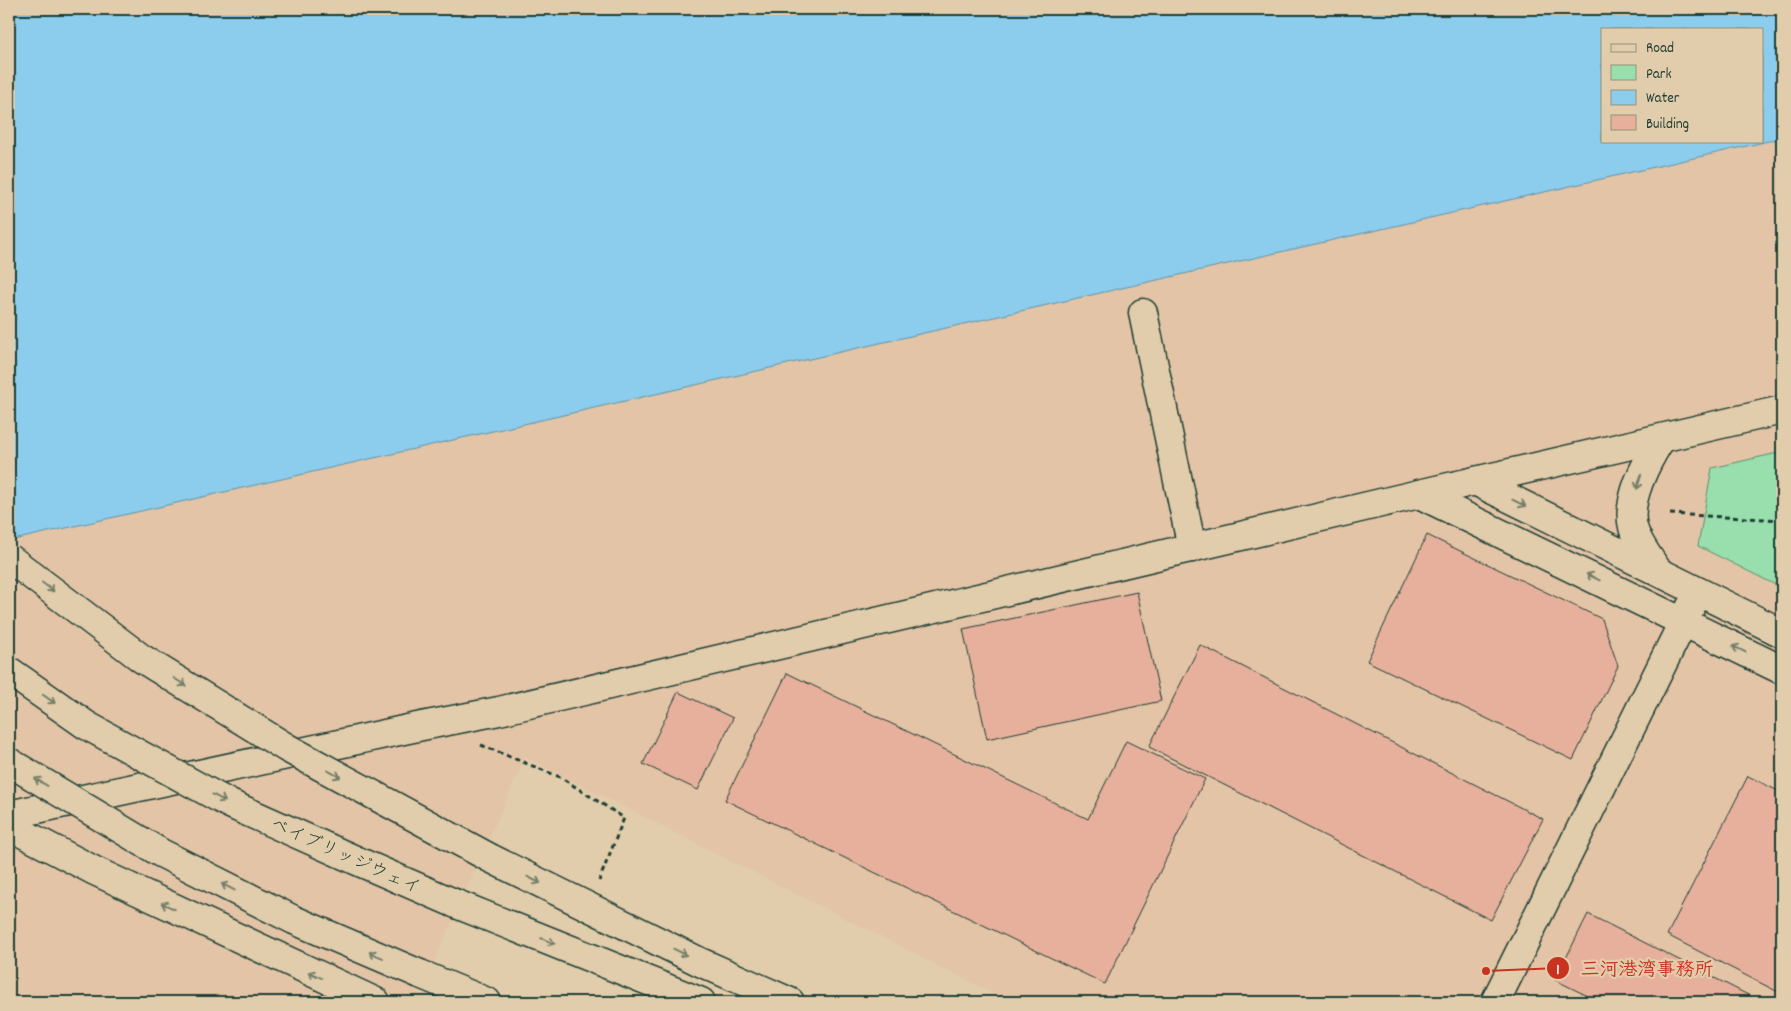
<svg xmlns="http://www.w3.org/2000/svg" width="1791" height="1011" viewBox="0 0 1791 1011" font-family="Dekko,'Klee One',sans-serif">
<style>
.built{fill:#e3c4a6}
.green{fill:#98dfad;stroke:#5c8e70}
.water{fill:#8ccced;stroke:#6093a3;fill-rule:evenodd}
.building{fill:#e7b09c;stroke:#1f3d34}
.lines{fill:none;stroke-linecap:round;stroke-linejoin:round}
.minor-casing{stroke:#1f3d34;stroke-width:31}
.path{stroke:#1f3d34;stroke-width:3;stroke-dasharray:5 4;stroke-linecap:butt}
.minor{stroke:#e1cdab;stroke-width:28}
.minor-bridge-casing{stroke:#1f3d34;stroke-width:31;stroke-linecap:butt}
.minor-bridge{stroke:#e1cdab;stroke-width:28}
.oneway{stroke:#767e6a}
.labels{text-anchor:middle;stroke-width:4.5;stroke-linejoin:round;paint-order:stroke}
.street-label{font-size:18px;fill:#1f3d34;stroke:#e1cdab}
.leader{fill:none;stroke:#c8321e;stroke-width:2}
.callout-dot{fill:#c8321e;stroke:#e1cdab;stroke-width:2}
.mark-label{font-size:15px;text-anchor:middle;font-weight:bold;fill:#fff}
.callout-label{font-size:19px;text-anchor:middle;font-weight:bold;fill:#c8321e;stroke:#e1cdab;stroke-width:4.5;stroke-linejoin:round;paint-order:stroke}
</style>
<rect width="100%" height="100%" fill="#e1cdab"/>
<filter id="ink" filterUnits="userSpaceOnUse"><feTurbulence type="fractalNoise" baseFrequency=".02" numOctaves="2"/><feDisplacementMap in="SourceGraphic" scale="10" xChannelSelector="R" yChannelSelector="G"/><feConvolveMatrix kernelMatrix="1 2 1 2 8 2 1 2 1" color-interpolation-filters="sRGB"/></filter>
<g filter="url(#ink)">
<path class="built" d="M 1782,138 L 1782,1002 L 1011,1002 L 525,757 L 416,1002 L 9,1002 L 9,541 Z"/>
<path class="green" d="M 1782,452 L 1782,588 L 1698,546 L 1712,468 Z"/>
<path class="water" d="M 9,9 L 1782,9 L 1782,138 L 9,541 ZM 1602,29 L 1762,29 L 1762,141 L 1602,141 Z"/>
<g class="building">
<path d="M 1427,535 L 1602,619 L 1618,666 L 1573,760 L 1367,661 Z"/>
<path d="M 1137,592 L 1161,701 L 987,739 L 963,629 Z"/>
<path d="M 1200,645 L 1543,819 L 1491,920 L 1149,747 Z"/>
<path d="M 787,673 L 1088,819 L 1126,741 L 1205,779 L 1105,984 L 725,800 Z"/>
<path d="M 678,692 L 733,718 L 698,790 L 643,764 Z"/>
<path d="M 1748,776 L 1782,793 L 1782,994 L 1667,935 Z"/>
<path d="M 1588,914 L 1762,1002 L 1600,1002 L 1555,980 Z"/>
</g>
<g class="lines">
<defs>
<g id="minor">
<path d="M 1143,313 L 1192,548"/>
<path d="M 1475,481 L 1782,633"/>
<path d="M 1419,494 L 1782,670"/>
<path d="M 1658,571 C 1649,558 1637,543 1633,527 C 1626,500 1647,461 1661,439"/>
<path d="M 9,815 L 422,726 L 499,711 L 1419,494 L 1782,410"/>
<path d="M 9,826 L 95,871 L 376,1002"/>
<path d="M 490,858 L 700,962 L 790,1002"/>
<path d="M 454,903 L 701,1002"/>
<path d="M 420,974 L 487,1002"/>
<path d="M 1495,1002 L 1698,592"/>
</g>
</defs>
<use href="#minor" class="minor-casing"/>
<g class="path">
<path d="M 1670,514 L 1782,520"/>
<path d="M 481,745 L 560,777 L 624,818 L 599,881"/>
</g>
<use href="#minor" class="minor"/>
<defs>
<g id="minor-bridge">
<path d="M 9,558 L 141,658 L 287,748 L 490,858"/>
<path d="M 9,671 L 86,725 L 230,804 L 362,863 L 454,903"/>
<path d="M 9,762 L 161,853 L 294,920 L 420,974"/>
</g>
</defs>
<use href="#minor-bridge" class="minor-bridge-casing"/>
<use href="#minor-bridge" class="minor-bridge"/>
</g>
<defs><path id="oneway-shaft" d="M-6 0H5M1.5-3L5.5 0L1.5 3" fill="none" stroke-width="1.6" stroke-linecap="round" stroke-linejoin="round" transform="scale(1.25)"/></defs>
<g class="oneway">
<use href="#oneway-shaft" transform="translate(1639 482) rotate(107)"/>
<use href="#oneway-shaft" transform="translate(1519 503) rotate(26)"/>
<use href="#oneway-shaft" transform="translate(1593 577) rotate(-154)"/>
<use href="#oneway-shaft" transform="translate(48 587) rotate(37)"/>
<use href="#oneway-shaft" transform="translate(1739 649) rotate(-154)"/>
<use href="#oneway-shaft" transform="translate(180 682) rotate(32)"/>
<use href="#oneway-shaft" transform="translate(49 699) rotate(35)"/>
<use href="#oneway-shaft" transform="translate(334 774) rotate(28)"/>
<use href="#oneway-shaft" transform="translate(41 782) rotate(-149)"/>
<use href="#oneway-shaft" transform="translate(219 798) rotate(29)"/>
<use href="#oneway-shaft" transform="translate(534 880) rotate(26)"/>
<use href="#oneway-shaft" transform="translate(228 887) rotate(-153)"/>
<use href="#oneway-shaft" transform="translate(168 906) rotate(-155)"/>
<use href="#oneway-shaft" transform="translate(548 941) rotate(22)"/>
<use href="#oneway-shaft" transform="translate(680 952) rotate(26)"/>
<use href="#oneway-shaft" transform="translate(376 955) rotate(-157)"/>
<use href="#oneway-shaft" transform="translate(315 975) rotate(-156)"/>
</g>
</g>
<g class="labels">
<g class="street-label">
<text transform="translate(346 855) rotate(24)" y="6">ベイブリッジウェイ</text>
</g>
</g>
<path class="leader" d="M1486 971L1558 968"/>
<g class="callout-dot">
<circle cx="1486" cy="971" r="5"/>
<circle cx="1558" cy="968" r="12"/>
</g>
<g class="mark-label">
<text x="1558" y="974">1</text>
</g>
<g class="callout-label">
<text x="1647" y="975">三河港湾事務所</text>
</g>
<rect width="1791" height="1011" fill="none" stroke="#e1cdab" stroke-width="30"/>
<rect x="15" y="15" width="1761" height="981" fill="none" stroke="#1f3d34" stroke-width="2" filter="url(#ink)"/>
<rect x="1601" y="28" width="162" height="115" fill="#e1cdab" stroke="#93937b"/>
<rect x="1611" y="44" width="25" height="8" fill="#e1cdab" stroke="#93937b"/>
<text x="1646" y="52" font-size="15" fill="#1f3d34">Road</text>
<rect x="1611" y="65" width="25" height="15" fill="#98dfad" stroke="#93937b"/>
<text x="1646" y="78" font-size="15" fill="#1f3d34">Park</text>
<rect x="1611" y="90" width="25" height="15" fill="#8ccced" stroke="#93937b"/>
<text x="1646" y="102" font-size="15" fill="#1f3d34">Water</text>
<rect x="1611" y="115" width="25" height="15" fill="#e7b09c" stroke="#93937b"/>
<text x="1646" y="128" font-size="15" fill="#1f3d34">Building</text>
</svg>
